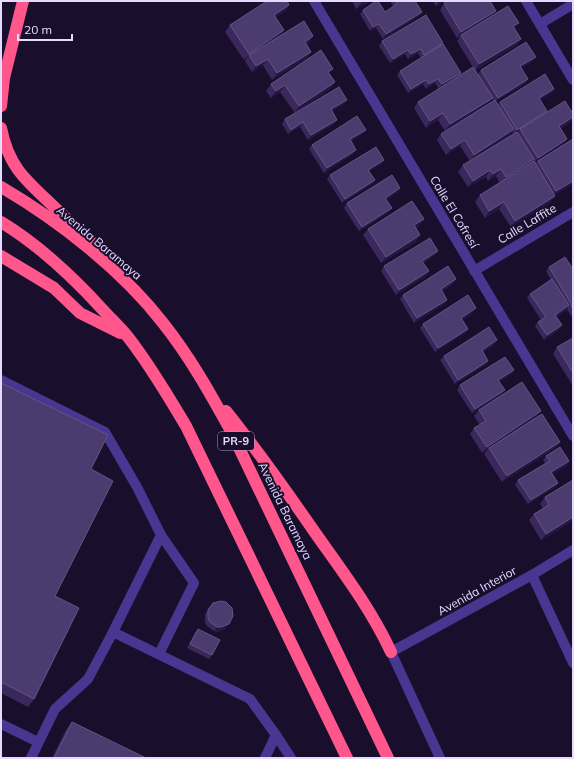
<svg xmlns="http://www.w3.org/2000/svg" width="574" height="759" viewBox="0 0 574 759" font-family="Mulish,sans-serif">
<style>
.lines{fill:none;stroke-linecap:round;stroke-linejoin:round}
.minor{stroke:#483790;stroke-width:10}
.highway{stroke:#ff568c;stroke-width:12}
.wall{fill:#3a285c;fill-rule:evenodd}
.shaded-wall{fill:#251642}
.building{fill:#4c3b6e;stroke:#645484}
.labels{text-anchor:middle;stroke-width:4;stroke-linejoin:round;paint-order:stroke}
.shield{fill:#190f2d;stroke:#a89ec0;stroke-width:1}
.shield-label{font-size:11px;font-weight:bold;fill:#e5dbff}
.street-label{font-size:12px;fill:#e5dbff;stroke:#190f2d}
</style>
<rect width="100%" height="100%" fill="#190f2d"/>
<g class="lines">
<g class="minor">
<path d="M 314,1 L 573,436"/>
<path d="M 526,1 L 573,80"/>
<path d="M 540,24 L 573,4"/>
<path d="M 474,271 L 573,212"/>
<path d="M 1,380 L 105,432 L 137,487 L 161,535"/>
<path d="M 532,575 L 573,663"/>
<path d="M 113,632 L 250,699 L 276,735"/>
<path d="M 1,724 L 38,742"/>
<path d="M 31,758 L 55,709 L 88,679 L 113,632 L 161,535 L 194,583 L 159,654"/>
<path d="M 265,758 L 276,735 L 291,758"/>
<path d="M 440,758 L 391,652 L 532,575 L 573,550"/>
</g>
<g class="highway">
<path d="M 1,106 L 4,78 L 23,1"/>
<path d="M 1,128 C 8,164 23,178 49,202 C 62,215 76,227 90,240"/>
<path d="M 1,187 C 59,221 122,270 163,323 C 190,357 210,393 231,431 L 388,758"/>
<path d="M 1,222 C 39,245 73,277 103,310 C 111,319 120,327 128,337 C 150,365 168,396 186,426 L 347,758"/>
<path d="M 1,256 L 54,288 L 80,313 L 120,333"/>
<path d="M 226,411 C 258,451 287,492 316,534 C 343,572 371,609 391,652"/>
</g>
</g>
<g class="wall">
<path d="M 352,1 L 370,1 L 356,9 Z"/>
<path d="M 392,1 L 415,1 L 422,12 L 419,16 L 383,39 L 376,28 L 370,31 L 360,14 L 363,10 L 385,12 L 393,7 L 391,3 Z"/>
<path d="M 433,1 L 444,1 L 436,6 Z"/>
<path d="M 444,3 L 496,11 L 492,16 L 515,29 L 517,45 L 475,70 L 478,74 L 481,70 L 533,61 L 521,68 L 528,79 L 525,84 L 496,101 L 498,104 L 500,102 L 554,89 L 551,93 L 540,100 L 545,114 L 573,114 L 573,118 L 570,122 L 561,128 L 563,145 L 573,139 L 555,195 L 551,202 L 511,227 L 499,209 L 485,218 L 475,202 L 480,195 L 500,183 L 496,176 L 488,181 L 486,177 L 468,187 L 458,172 L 463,165 L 470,161 L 460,146 L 446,155 L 437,140 L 441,134 L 485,106 L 445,131 L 438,120 L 426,128 L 414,108 L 418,102 L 439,89 L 435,83 L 426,89 L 423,84 L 408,93 L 397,75 L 400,71 L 421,58 L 418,53 L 408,59 L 405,54 L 390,63 L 379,46 L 382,41 L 441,46 L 458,76 L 473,67 L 457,41 L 460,36 L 457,38 L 440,10 ZM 492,98 L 494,100 L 488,104 ZM 519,130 L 518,133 L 487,150 L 510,136 L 512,132 L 514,134 Z"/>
<path d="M 289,5 L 285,11 L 276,17 L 281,35 L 313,36 L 309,43 L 307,44 L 311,52 L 307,58 L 272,80 L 263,65 L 252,72 L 245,61 L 247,58 L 244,60 L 225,32 L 230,25 Z"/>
<path d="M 330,74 L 335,82 L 331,88 L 295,113 L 280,92 L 271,98 L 266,91 L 271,84 Z"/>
<path d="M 344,104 L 332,111 L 334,124 L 308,140 L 300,127 L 288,134 L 282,124 L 285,119 Z"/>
<path d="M 366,130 L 362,134 L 351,141 L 356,150 L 353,154 L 324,173 L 309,149 L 312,145 Z"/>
<path d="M 381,164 L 369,171 L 375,180 L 372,184 L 342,203 L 327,179 L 330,175 Z"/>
<path d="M 400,188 L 397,192 L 386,200 L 388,213 L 359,231 L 344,208 L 347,203 Z"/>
<path d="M 424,219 L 419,226 L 416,228 L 416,242 L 381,263 L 363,235 L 368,229 Z"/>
<path d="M 435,255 L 423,263 L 426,276 L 396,295 L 381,271 L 384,266 Z"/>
<path d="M 549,267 L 573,269 L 573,318 L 567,310 L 568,308 L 568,307 L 566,310 L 556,317 L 559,330 L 544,340 L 535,326 L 538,322 L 541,320 L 527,298 L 530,294 L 551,280 L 546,271 Z"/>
<path d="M 453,284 L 442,291 L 444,304 L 414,323 L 400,299 L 403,295 Z"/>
<path d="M 473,313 L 462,320 L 468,329 L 465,333 L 435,352 L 420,328 L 423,324 Z"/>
<path d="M 573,338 L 573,386 L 553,354 L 557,347 Z"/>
<path d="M 494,345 L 483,352 L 485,365 L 455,384 L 440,360 L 444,356 Z"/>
<path d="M 514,370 L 511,374 L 499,382 L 502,395 L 472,413 L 457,390 L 460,385 Z"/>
<path d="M 1,383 L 91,469 L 55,596 L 34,699 L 28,707 L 1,693 Z"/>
<path d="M 479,410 L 541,411 L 536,417 L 560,442 L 555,448 L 502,482 L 484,454 L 488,449 L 482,453 L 470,434 L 474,428 L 480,425 L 474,416 Z"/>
<path d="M 546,456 L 569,461 L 566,466 L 552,474 L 558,483 L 555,487 L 528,504 L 515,485 L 518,480 L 545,463 L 543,460 Z"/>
<path d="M 545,497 L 573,521 L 541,540 L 529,520 L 534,514 L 543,508 L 540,504 Z"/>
<path d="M 213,603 L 226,628 L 218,632 L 214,631 L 207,626 L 205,623 L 205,614 Z"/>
<path d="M 198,629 L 212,655 L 209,659 L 187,648 L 195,633 Z"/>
<path d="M 72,722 L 146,758 L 52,758 L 66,730 Z"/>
</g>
<g class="shaded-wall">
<path d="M 364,1 L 370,1 L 356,9 L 361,3 Z"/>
<path d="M 439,1 L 444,1 L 436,6 Z"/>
<path d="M 289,5 L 285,11 L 270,21 L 274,15 Z"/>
<path d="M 496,11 L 491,17 L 461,35 L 457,38 L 461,32 Z"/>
<path d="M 422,12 L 419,16 L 383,39 L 386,34 Z"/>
<path d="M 519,23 L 514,29 L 513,26 Z"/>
<path d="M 379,24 L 376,28 L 370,31 L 373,27 Z"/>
<path d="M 284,30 L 280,37 L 249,55 L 247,58 L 244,60 L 249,54 Z"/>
<path d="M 313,36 L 309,43 L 300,48 L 305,42 Z"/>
<path d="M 521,39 L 517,45 L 475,71 L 479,64 Z"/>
<path d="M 443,43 L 440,48 L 421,59 L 424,55 Z"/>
<path d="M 421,49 L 418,53 L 408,59 L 411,54 Z"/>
<path d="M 408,50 L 405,54 L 390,63 L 393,59 Z"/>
<path d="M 311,52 L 307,58 L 272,80 L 277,73 Z"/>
<path d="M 536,57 L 533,61 L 517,71 L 520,66 Z"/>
<path d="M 268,59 L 263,65 L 252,72 L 256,66 Z"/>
<path d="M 461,73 L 458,77 L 439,89 L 442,84 Z"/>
<path d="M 438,79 L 435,83 L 426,89 L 429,84 Z"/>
<path d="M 528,79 L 525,84 L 495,102 L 498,98 Z"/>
<path d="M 426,80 L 423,84 L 408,93 L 411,89 Z"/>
<path d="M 335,82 L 331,88 L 295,113 L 299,106 Z"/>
<path d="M 285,85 L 280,92 L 271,98 L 276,91 Z"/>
<path d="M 554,89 L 551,93 L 536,103 L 539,98 Z"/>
<path d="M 493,98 L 488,104 L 445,131 L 450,124 Z"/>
<path d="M 347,100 L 344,104 L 328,114 L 331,109 Z"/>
<path d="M 547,111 L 544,115 L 514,134 L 517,130 Z"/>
<path d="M 443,113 L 438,120 L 426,128 L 430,121 Z"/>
<path d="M 573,117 L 573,118 L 570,122 L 554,132 L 559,126 Z"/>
<path d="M 337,120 L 334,124 L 308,140 L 311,135 Z"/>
<path d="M 303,122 L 300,127 L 288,134 L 291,130 Z"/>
<path d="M 514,129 L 510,136 L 470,161 L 474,155 Z"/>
<path d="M 366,130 L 362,134 L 347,144 L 350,139 Z"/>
<path d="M 567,139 L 563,145 L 538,161 L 533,164 L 538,158 Z"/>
<path d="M 465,140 L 460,146 L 446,155 L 451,149 Z"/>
<path d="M 356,150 L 353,154 L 324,173 L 327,168 Z"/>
<path d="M 534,159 L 530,166 L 501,184 L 506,177 Z"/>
<path d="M 384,160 L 381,164 L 365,174 L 368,170 Z"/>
<path d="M 501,169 L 496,176 L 488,181 L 493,174 Z"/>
<path d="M 490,170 L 486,177 L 468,187 L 473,181 Z"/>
<path d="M 375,180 L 372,184 L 342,203 L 345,199 Z"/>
<path d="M 573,181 L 573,184 L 552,197 L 556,191 Z"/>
<path d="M 400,188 L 397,192 L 382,202 L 385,198 Z"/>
<path d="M 555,196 L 551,202 L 511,227 L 515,221 Z"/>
<path d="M 504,202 L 499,209 L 485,218 L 489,211 Z"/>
<path d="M 392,208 L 388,213 L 359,231 L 362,227 Z"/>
<path d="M 424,219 L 419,226 L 410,232 L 414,225 Z"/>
<path d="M 420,235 L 416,242 L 381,263 L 386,257 Z"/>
<path d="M 438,251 L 435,255 L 419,265 L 422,261 Z"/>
<path d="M 429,271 L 426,276 L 396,295 L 399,290 Z"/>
<path d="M 456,279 L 453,284 L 437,293 L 441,289 Z"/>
<path d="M 447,300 L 444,304 L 414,323 L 417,318 Z"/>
<path d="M 569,305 L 566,310 L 552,319 L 555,315 Z"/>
<path d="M 476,308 L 473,313 L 458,323 L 461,318 Z"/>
<path d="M 562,325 L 559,330 L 544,340 L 547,335 Z"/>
<path d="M 468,329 L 465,333 L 435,352 L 438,348 Z"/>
<path d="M 497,340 L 494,345 L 478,355 L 482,350 Z"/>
<path d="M 488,361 L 485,365 L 455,384 L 458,380 Z"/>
<path d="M 514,370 L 511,374 L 495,384 L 498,380 Z"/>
<path d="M 505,390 L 502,395 L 472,413 L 475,409 Z"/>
<path d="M 541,411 L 536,417 L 489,448 L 482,453 L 487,447 Z"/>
<path d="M 560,442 L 555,448 L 502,482 L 507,476 Z"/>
<path d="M 569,461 L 566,466 L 548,477 L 551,472 Z"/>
<path d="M 558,483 L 555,487 L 528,504 L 531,500 Z"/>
<path d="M 573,517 L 573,521 L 541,540 L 546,534 Z"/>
<path d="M 229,624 L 226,628 L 218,632 L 214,631 L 217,627 Z"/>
</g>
<g class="building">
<path d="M 267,1 L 287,1 L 289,5 L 274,15 L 284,30 L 249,54 L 230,25 Z"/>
<path d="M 376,1 L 378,1 L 385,12 L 397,4 L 395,1 L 415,1 L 422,12 L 386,34 L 379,24 L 373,27 L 363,10 Z"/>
<path d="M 448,1 L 490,1 L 496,11 L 461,32 L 444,3 Z"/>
<path d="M 508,6 L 519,23 L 513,26 L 521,39 L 479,64 L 461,35 Z"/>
<path d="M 426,15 L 443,43 L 424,55 L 421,49 L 411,54 L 408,50 L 393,59 L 382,41 Z"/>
<path d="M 304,21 L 313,36 L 305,42 L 311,52 L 277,73 L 268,59 L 256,66 L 249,55 Z"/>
<path d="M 526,42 L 536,57 L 520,66 L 528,79 L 498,98 L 481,70 Z"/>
<path d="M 443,44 L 461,73 L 442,84 L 438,79 L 429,84 L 426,80 L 411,89 L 400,71 Z"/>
<path d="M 321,50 L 333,69 L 328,72 L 335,82 L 299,106 L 285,85 L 276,91 L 271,84 Z"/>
<path d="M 473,67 L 493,98 L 450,124 L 443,113 L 430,121 L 418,102 Z"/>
<path d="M 545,74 L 554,89 L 539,98 L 547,111 L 517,130 L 500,102 Z"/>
<path d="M 339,87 L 347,100 L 331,109 L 337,120 L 311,135 L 303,122 L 291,130 L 285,119 Z"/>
<path d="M 495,100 L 514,129 L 474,155 L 465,140 L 451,149 L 441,134 Z"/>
<path d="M 565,101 L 573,114 L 573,117 L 559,126 L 567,139 L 538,158 L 520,129 Z"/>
<path d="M 357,116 L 366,130 L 350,139 L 356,150 L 327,168 L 312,145 Z"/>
<path d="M 517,132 L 534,159 L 506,177 L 501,169 L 493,174 L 490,170 L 473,181 L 463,165 Z"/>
<path d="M 573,139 L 573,181 L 556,191 L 538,161 Z"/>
<path d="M 376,147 L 384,160 L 368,170 L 375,180 L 345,199 L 330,175 Z"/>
<path d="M 534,161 L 555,196 L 515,221 L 504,202 L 489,211 L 480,195 Z"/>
<path d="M 392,175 L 400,188 L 385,198 L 392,208 L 362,227 L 347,203 Z"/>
<path d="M 412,201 L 424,219 L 414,225 L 420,235 L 386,257 L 368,229 Z"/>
<path d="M 430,238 L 438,251 L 422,261 L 429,271 L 399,290 L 384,266 Z"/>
<path d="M 565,257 L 573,269 L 573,309 L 571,305 L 572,305 L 549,267 Z"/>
<path d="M 448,266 L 456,279 L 441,289 L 447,300 L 417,318 L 403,295 Z"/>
<path d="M 552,279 L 569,305 L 555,315 L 562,325 L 547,335 L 538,322 L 546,317 L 530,294 Z"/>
<path d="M 468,295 L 476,308 L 461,318 L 468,329 L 438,348 L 423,324 Z"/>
<path d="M 489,327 L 497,340 L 482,350 L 488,361 L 458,380 L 444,356 Z"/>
<path d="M 573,338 L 573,373 L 557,347 Z"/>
<path d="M 505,357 L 514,370 L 498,380 L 505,390 L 475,409 L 460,385 Z"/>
<path d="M 522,382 L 541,411 L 487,447 L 474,428 L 486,421 L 479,410 Z"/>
<path d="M 1,383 L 108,435 L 91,469 L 113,481 L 55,596 L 79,608 L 34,699 L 1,682 Z"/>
<path d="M 542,414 L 560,442 L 507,476 L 489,448 Z"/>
<path d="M 560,447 L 569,461 L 551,472 L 558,483 L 531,500 L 518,480 L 550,461 L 546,456 Z"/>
<path d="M 573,480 L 573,517 L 546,534 L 534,514 L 549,505 L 545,497 Z"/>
<path d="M 221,601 L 226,602 L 232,608 L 233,616 L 229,624 L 221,627 L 217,627 L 210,622 L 208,618 L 208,610 L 213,603 Z"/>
<path d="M 198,629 L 220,640 L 212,655 L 190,644 Z"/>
<path d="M 72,722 L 146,758 L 54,758 Z"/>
</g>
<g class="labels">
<rect class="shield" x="218" y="432" width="36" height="18" rx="3"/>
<g class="shield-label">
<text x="236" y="445">PR-9</text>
</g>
<g class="street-label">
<text transform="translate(454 212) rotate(59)" y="4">Calle El Cofresí</text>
<text transform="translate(527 224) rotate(-31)" y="4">Calle Laffite</text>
<text transform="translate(99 243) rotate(40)" y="4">Avenida Baramaya</text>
<text transform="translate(285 511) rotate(64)" y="4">Avenida Baramaya</text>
<text transform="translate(477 591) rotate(-29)" y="4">Avenida Interior</text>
</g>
</g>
<rect width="574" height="759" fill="none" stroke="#e5dbff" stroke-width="4"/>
<path d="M18 34v6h54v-6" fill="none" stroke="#e5dbff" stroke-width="2"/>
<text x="24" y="34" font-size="12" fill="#e5dbff" stroke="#190f2d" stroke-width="3" paint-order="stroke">20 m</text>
</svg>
